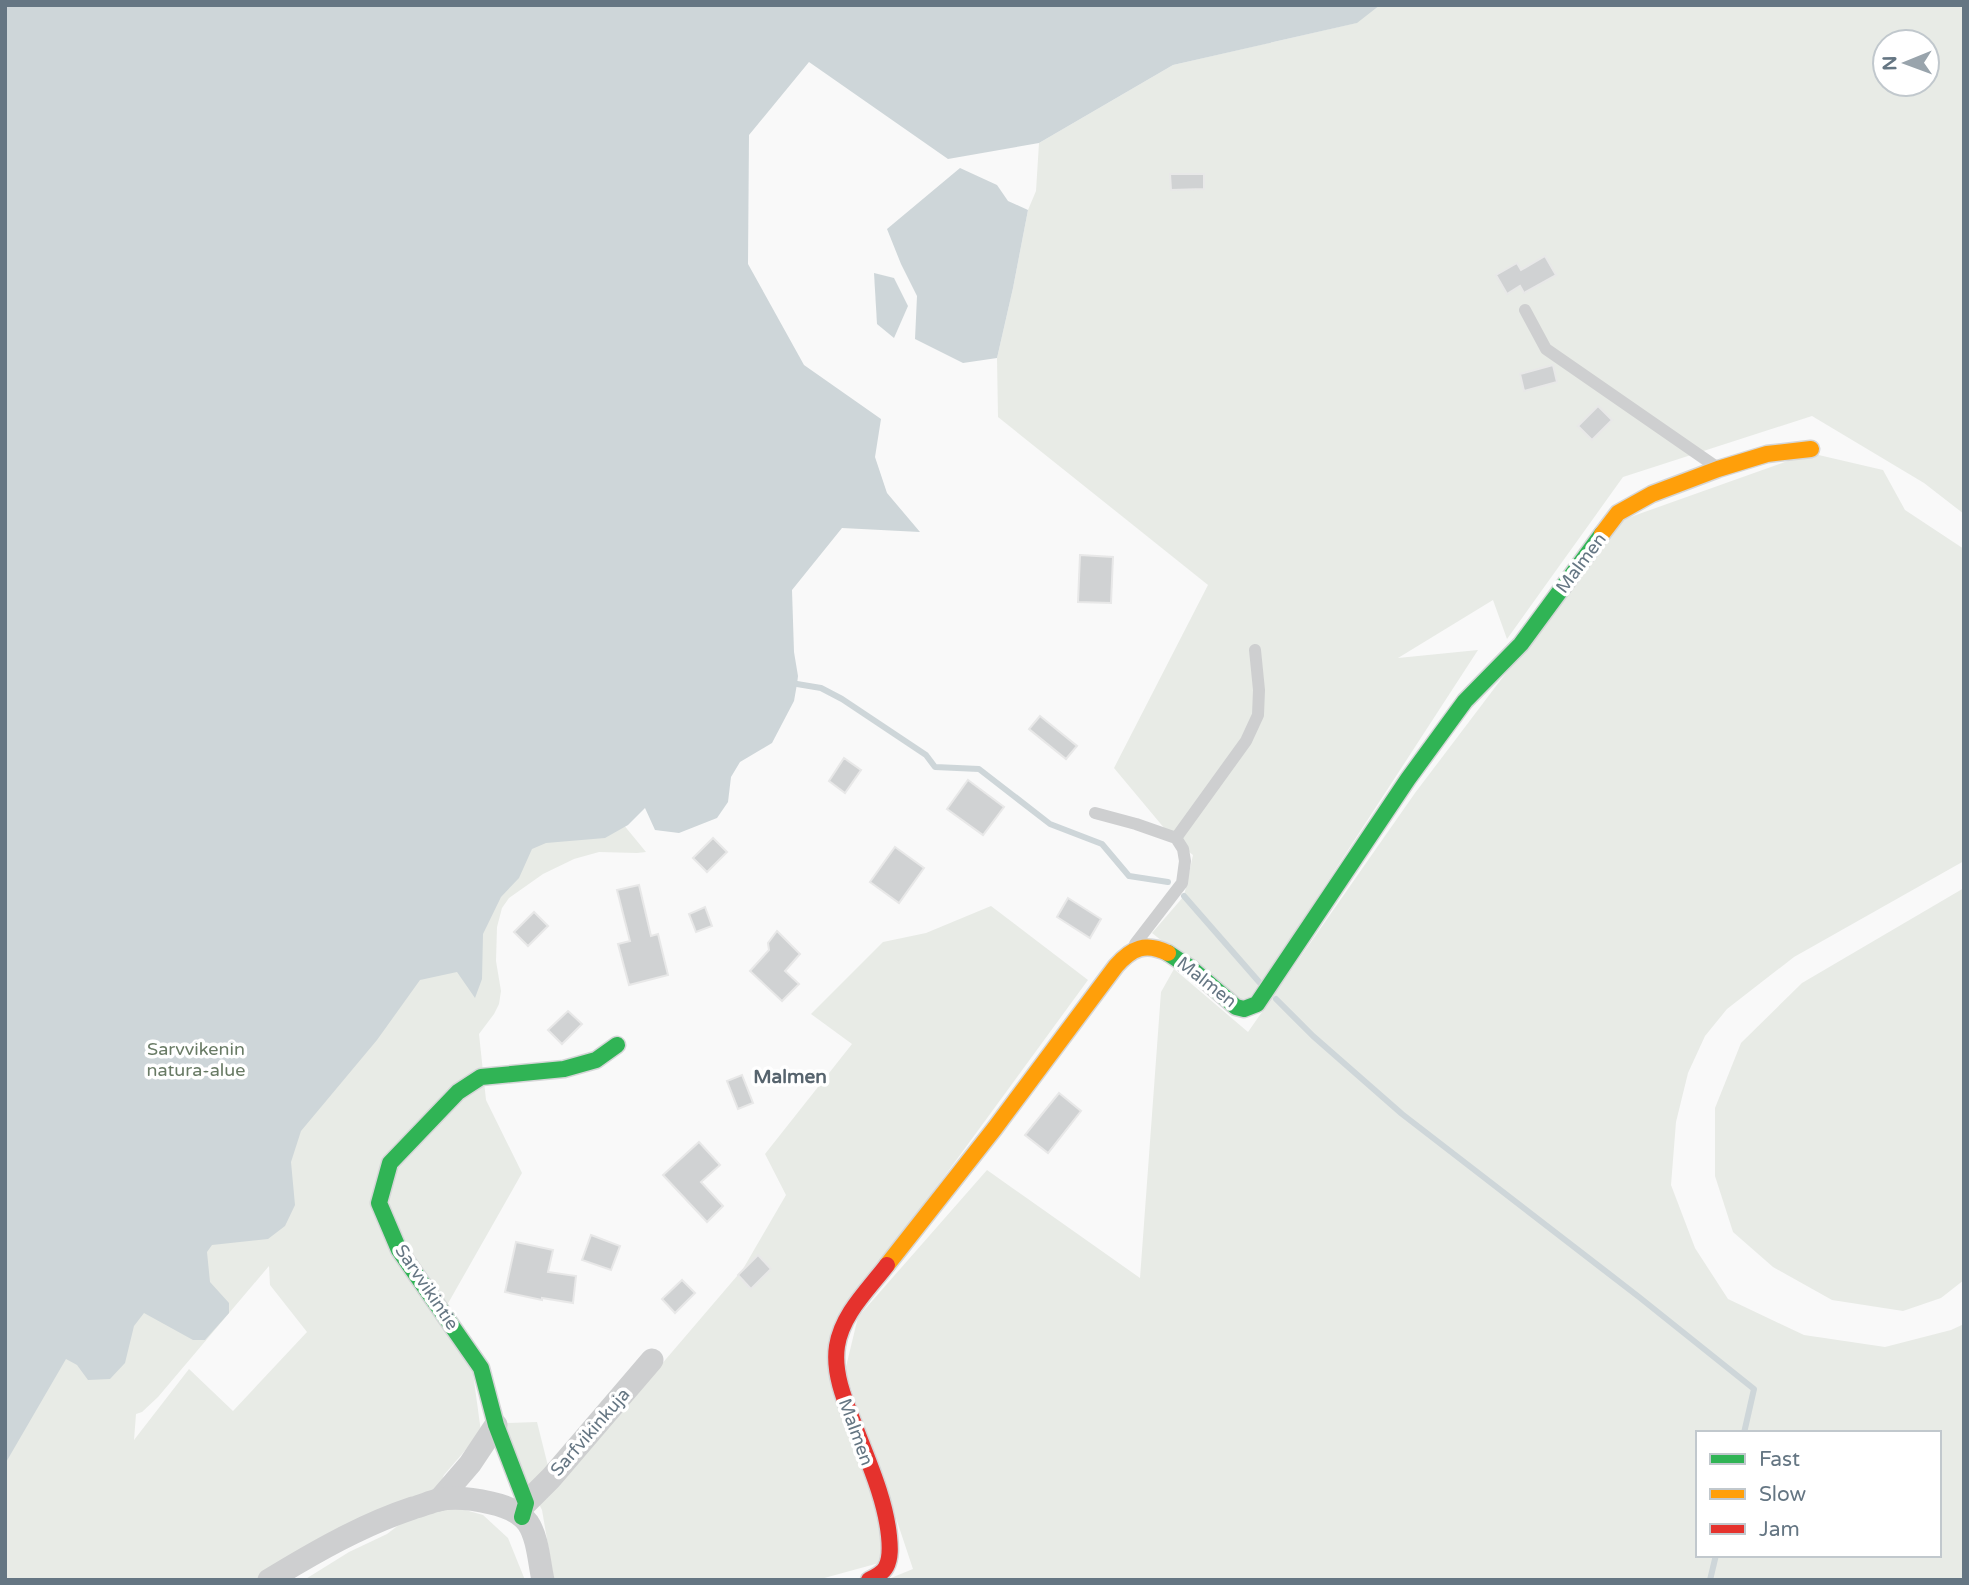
<svg xmlns="http://www.w3.org/2000/svg" width="1969" height="1585" viewBox="0 0 1969 1585" font-family="'Varela Round',sans-serif">
<style>
.green{fill:#e8ebe6;fill-rule:evenodd}
.water{fill:#ced6d9}
.lines{fill:none;stroke-linecap:round;stroke-linejoin:round}
.stream{stroke:#ced6d9;stroke-width:6}
.building{fill:#d0d2d3;stroke:#e8e8e8;stroke-width:2}
.fast-casing{stroke:#d5d6d7;stroke-width:19}
.slow-casing{stroke:#d5d6d7;stroke-width:19}
.jam-casing{stroke:#d5d6d7;stroke-width:19}
.lane{stroke:#cecfd0;stroke-width:12}
.street{stroke:#cecfd0;stroke-width:23}
.fast{stroke:#30b455;stroke-width:16}
.slow{stroke:#ff9f0a;stroke-width:16}
.jam{stroke:#e5322d;stroke-width:16}
.labels{text-anchor:middle;stroke-width:7;stroke-linejoin:round;paint-order:stroke}
.street-label{font-size:18px;fill:#657683;stroke:#fff}
.park-label{font-size:18px;fill:#687a64;stroke:#fff}
.neighbourhood-label{font-size:19px;font-weight:bold;fill:#57646e;stroke:#fff}
</style>
<rect width="100%" height="100%" fill="#f9f9f9"/>
<g class="green">
<path d="M 1355,5 L 1964,5 L 1964,514 L 1924,483 L 1812,416 L 1623,477 L 1507,639 L 1493,600 L 1398,658 L 1478,650 L 1298,927 L 1244,1006 L 1152,933 L 1184,896 L 1193,855 L 1175,841 L 1114,768 L 1208,585 L 998,417 L 997,358 L 1013,288 L 1028,210 L 1036,191 L 1039,143 L 1173,65 L 1356,23 ZM 1885,42 L 1927,42 L 1927,84 L 1885,84 Z"/>
<path d="M 1810,453 L 1883,470 L 1905,510 L 1964,549 L 1964,861 L 1794,957 L 1727,1009 L 1705,1036 L 1688,1073 L 1676,1122 L 1671,1185 L 1695,1248 L 1728,1299 L 1804,1335 L 1885,1347 L 1951,1330 L 1964,1324 L 1964,1580 L 886,1580 L 913,1569 L 887,1491 L 845,1371 L 858,1317 L 987,1170 L 1140,1278 L 1161,992 L 1174,969 L 1248,1032 L 1415,793 L 1622,520 ZM 1698,1433 L 1939,1433 L 1939,1555 L 1698,1555 Z"/>
<path d="M 609,807 L 646,852 L 637,853 L 599,852 L 574,859 L 543,874 L 509,898 L 502,908 L 497,927 L 496,961 L 501,991 L 499,1004 L 494,1014 L 479,1034 L 486,1100 L 522,1173 L 442,1314 L 473,1373 L 481,1432 L 444,1475 L 437,1490 L 264,1580 L 5,1580 L 5,958 ZM 269,1266 L 270,1285 L 307,1332 L 233,1411 L 189,1369 L 134,1440 L 136,1414 L 142,1412 L 158,1397 Z"/>
<path d="M 1964,888 L 1964,1280 L 1941,1298 L 1903,1311 L 1832,1300 L 1773,1267 L 1733,1232 L 1715,1176 L 1715,1108 L 1741,1043 L 1802,983 Z"/>
<path d="M 991,906 L 1088,980 L 832,1330 L 890,1560 L 817,1580 L 554,1580 L 542,1510 L 507,1441 L 505,1423 L 537,1422 L 554,1490 L 743,1269 L 786,1195 L 765,1154 L 852,1044 L 811,1014 L 883,942 L 926,933 Z"/>
<path d="M 451,1506 L 483,1515 L 508,1538 L 525,1580 L 304,1580 L 349,1552 L 387,1534 L 404,1521 Z"/>
</g>
<g class="water">
<path d="M 5,5 L 1380,5 L 1357,23 L 1173,65 L 1039,143 L 948,159 L 809,62 L 749,135 L 748,264 L 804,365 L 881,419 L 875,457 L 887,493 L 920,532 L 842,528 L 792,590 L 794,652 L 798,676 L 797,684 L 794,701 L 772,743 L 740,762 L 731,777 L 728,802 L 717,818 L 679,833 L 655,830 L 645,808 L 628,825 L 605,838 L 546,843 L 532,849 L 519,878 L 501,897 L 483,934 L 482,979 L 475,998 L 457,972 L 420,980 L 377,1040 L 301,1131 L 291,1162 L 295,1205 L 285,1226 L 268,1239 L 212,1245 L 207,1252 L 210,1282 L 229,1303 L 229,1313 L 205,1340 L 193,1340 L 144,1313 L 134,1326 L 125,1363 L 110,1379 L 88,1380 L 77,1365 L 66,1359 L 5,1464 Z"/>
<path d="M 960,168 L 997,185 L 1008,201 L 1028,210 L 1013,288 L 997,358 L 963,363 L 915,339 L 917,296 L 901,264 L 887,229 Z"/>
<path d="M 874,273 L 894,278 L 908,306 L 894,338 L 877,324 Z"/>
</g>
<g class="lines">
<g class="stream">
<path d="M 797,684 L 821,688 L 842,699 L 926,755 L 935,767 L 979,769 L 1050,824 L 1102,844 L 1129,876 L 1168,882"/>
<path d="M 1184,896 L 1260,983"/>
<path d="M 1276,999 L 1313,1036 L 1402,1114 L 1639,1297 L 1754,1389 L 1744,1433"/>
<path d="M 1710,1580 L 1716,1555"/>
</g>
</g>
<g class="building">
<path d="M 1170,174 L 1204,174 L 1204,189 L 1171,190 Z"/>
<path d="M 1545,256 L 1556,275 L 1524,293 L 1520,286 L 1507,294 L 1496,275 L 1517,263 L 1521,270 Z"/>
<path d="M 1553,365 L 1557,382 L 1524,391 L 1520,374 Z"/>
<path d="M 1598,406 L 1612,420 L 1592,440 L 1578,426 Z"/>
<path d="M 1080,555 L 1113,557 L 1111,603 L 1078,602 Z"/>
<path d="M 1040,716 L 1077,746 L 1066,759 L 1029,729 Z"/>
<path d="M 844,758 L 861,770 L 845,793 L 829,781 Z"/>
<path d="M 968,780 L 1004,807 L 983,835 L 947,809 Z"/>
<path d="M 713,838 L 727,852 L 707,872 L 693,858 Z"/>
<path d="M 895,847 L 924,868 L 899,903 L 870,882 Z"/>
<path d="M 639,885 L 651,936 L 658,934 L 668,975 L 629,985 L 618,944 L 630,941 L 617,890 Z"/>
<path d="M 1068,898 L 1101,919 L 1090,938 L 1057,917 Z"/>
<path d="M 705,907 L 712,926 L 696,932 L 689,914 Z"/>
<path d="M 534,912 L 548,926 L 528,946 L 514,932 Z"/>
<path d="M 777,931 L 800,954 L 785,971 L 799,984 L 782,1001 L 750,971 L 769,950 L 768,943 Z"/>
<path d="M 568,1011 L 582,1024 L 562,1044 L 548,1030 Z"/>
<path d="M 742,1075 L 753,1103 L 738,1109 L 727,1081 Z"/>
<path d="M 1059,1093 L 1081,1111 L 1048,1153 L 1025,1135 Z"/>
<path d="M 699,1142 L 720,1165 L 701,1182 L 723,1206 L 707,1222 L 663,1175 Z"/>
<path d="M 591,1235 L 620,1246 L 611,1270 L 582,1260 Z"/>
<path d="M 516,1242 L 553,1250 L 548,1272 L 576,1276 L 573,1303 L 542,1298 L 542,1300 L 505,1292 Z"/>
<path d="M 758,1255 L 771,1269 L 751,1289 L 738,1275 Z"/>
<path d="M 682,1280 L 695,1293 L 675,1313 L 662,1299 Z"/>
</g>
<g class="lines">
<defs>
<g id="fast">
<path d="M 1168,953 L 1192,969 L 1236,1007 L 1244,1009 L 1257,1004 L 1408,779 L 1465,701 L 1521,644 L 1602,534"/>
<path d="M 522,1517 L 526,1503 L 496,1425 L 481,1368 L 399,1250 L 379,1203 L 390,1163 L 458,1092 L 481,1077 L 564,1069 L 596,1060 L 617,1045"/>
</g>
<g id="slow">
<path d="M 1602,534 L 1618,513 L 1652,494 L 1718,469 L 1767,454 L 1811,449"/>
<path d="M 887,1265 L 995,1128 L 1116,966 C 1132,948 1145,942 1168,953"/>
</g>
<path id="jam" d="M 869,1580 C 875,1577 883,1573 886,1567 C 891,1558 890,1546 889,1536 C 885,1497 867,1459 854,1424 C 844,1399 833,1372 837,1346 C 842,1314 868,1290 887,1265"/>
</defs>
<use href="#fast" class="fast-casing"/>
<use href="#slow" class="slow-casing"/>
<use href="#jam" class="jam-casing"/>
<g class="lane">
<path d="M 1525,310 L 1546,349 L 1715,466"/>
<path d="M 1095,813 L 1136,824 L 1176,838 L 1183,849 L 1185,861 L 1182,883 L 1135,944"/>
<path d="M 1176,838 L 1246,741 L 1258,715 L 1259,690 L 1255,650"/>
</g>
<g class="street">
<path d="M 439,1500 L 470,1464 L 496,1425"/>
<path d="M 526,1503 L 551,1478 L 652,1360"/>
<path d="M 269,1580 C 315,1552 362,1525 413,1508 C 421,1506 430,1502 438,1500 C 456,1496 474,1499 491,1503 C 505,1506 519,1511 528,1523 C 538,1538 539,1562 543,1580"/>
</g>
<use href="#fast" class="fast"/>
<use href="#slow" class="slow"/>
<use href="#jam" class="jam"/>
</g>
<g class="labels">
<g class="street-label">
<text transform="translate(1581 563) rotate(-53)" y="6">Malmen</text>
<text transform="translate(1207 982) rotate(38)" y="6">Malmen</text>
<text transform="translate(427 1287) rotate(56)" y="6">Sarvvikintie</text>
<text transform="translate(590 1432) rotate(-49)" y="6">Sarfvikinkuja</text>
<text transform="translate(856 1432) rotate(70)" y="6">Malmen</text>
</g>
<g class="park-label">
<text x="196" y="1055">Sarvvikenin<tspan x="196" dy="21">natura-alue</tspan></text>
</g>
<g class="neighbourhood-label">
<text x="790" y="1083">Malmen</text>
</g>
</g>
<rect width="1969" height="1585" fill="none" stroke="#657683" stroke-width="14"/>
<rect x="1696" y="1431" width="245" height="126" fill="#ffffff" stroke="#c1c8cd" stroke-width="2"/>
<rect x="1710" y="1454" width="35" height="10" fill="#30b455" stroke="#c1c8cd" stroke-width="2"/>
<text x="1759" y="1466" font-size="21" fill="#657683">Fast</text>
<rect x="1710" y="1489" width="35" height="10" fill="#ff9f0a" stroke="#c1c8cd" stroke-width="2"/>
<text x="1759" y="1501" font-size="21" fill="#657683">Slow</text>
<rect x="1710" y="1524" width="35" height="10" fill="#e5322d" stroke="#c1c8cd" stroke-width="2"/>
<text x="1759" y="1536" font-size="21" fill="#657683">Jam</text>
<g transform="translate(1906 63) rotate(269)"><circle r="33" fill="#ffffff" stroke="#c1c8cd" stroke-width="2"/>
<path d="M0-5L12 26L0 18L-12 26Z" fill="#99a4ac"/>
<text y="-10" font-size="19" font-weight="bold" text-anchor="middle" fill="#657683">N</text>
</g>
</svg>
